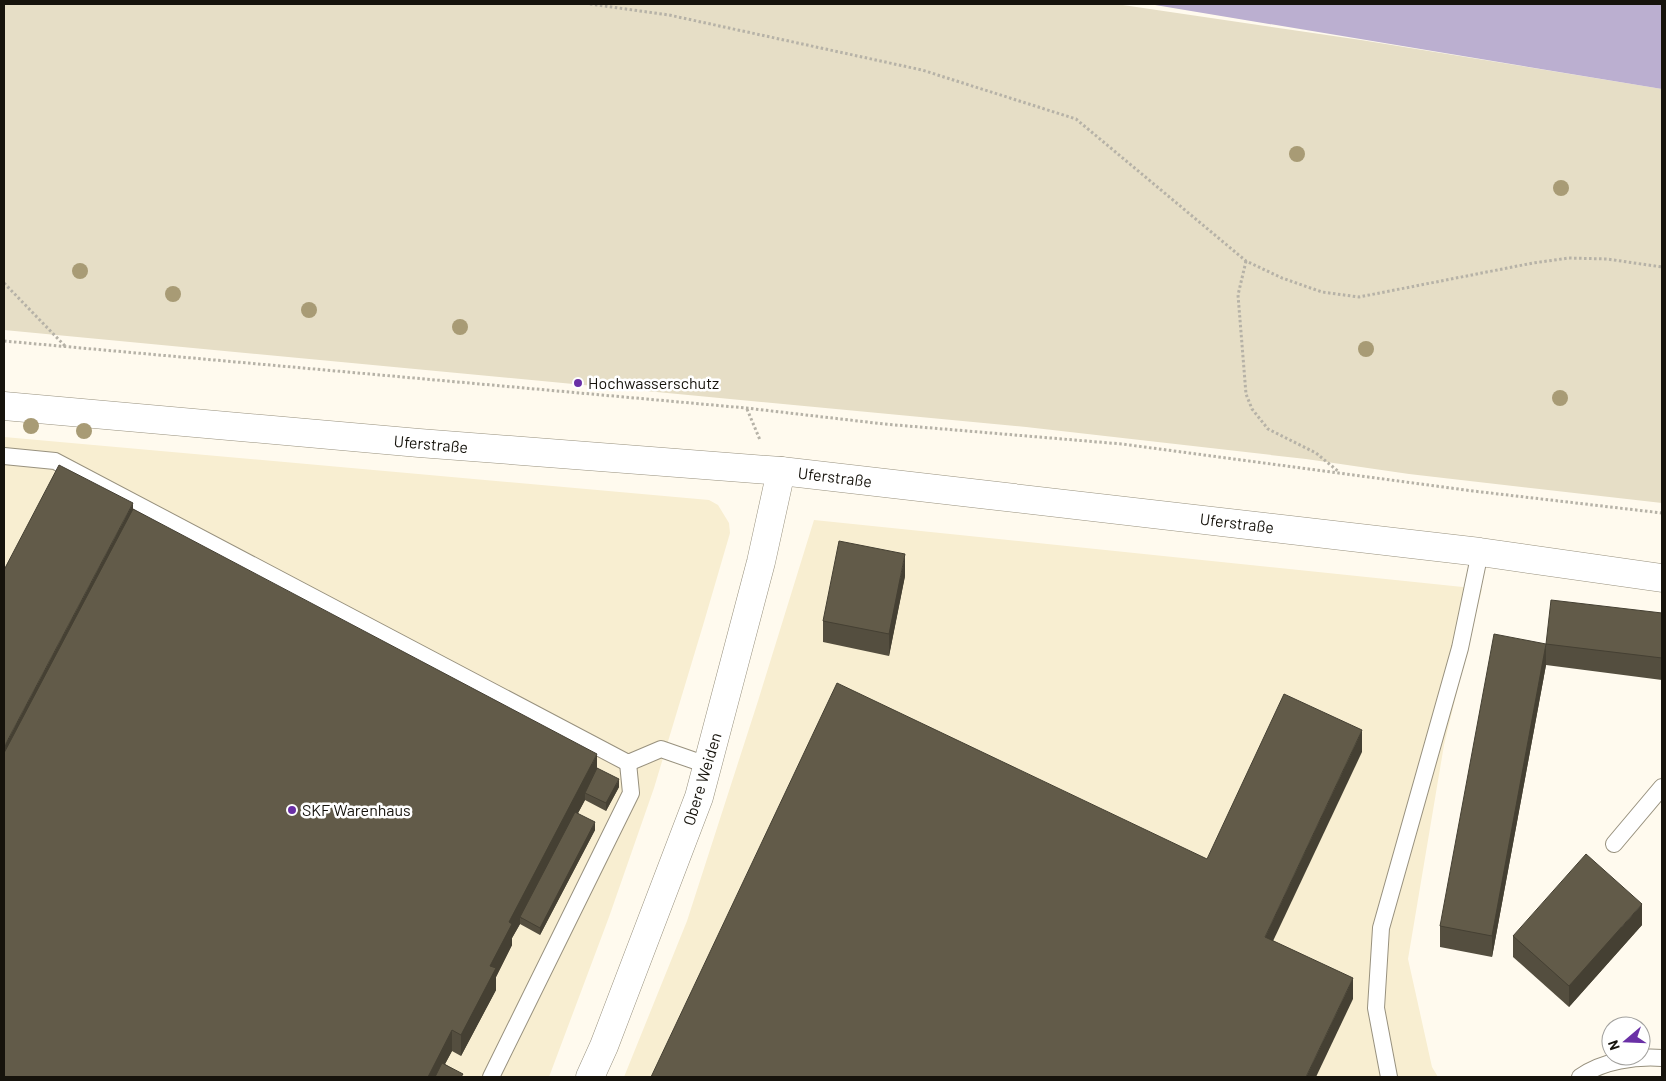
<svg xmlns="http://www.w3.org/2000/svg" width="1666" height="1081" viewBox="0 0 1666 1081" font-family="Barlow,sans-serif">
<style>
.built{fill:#f8eed1}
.green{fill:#e6dec6}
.water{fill:#bbafd0}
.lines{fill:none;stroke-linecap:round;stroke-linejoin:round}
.lane-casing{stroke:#98917e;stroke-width:18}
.street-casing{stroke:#98917e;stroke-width:29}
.path{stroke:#b6b2a7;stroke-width:3;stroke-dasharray:2.5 2.5;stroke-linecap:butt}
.lane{stroke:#fff;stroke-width:16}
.street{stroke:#fff;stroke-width:28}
.tree{fill:#a89b75}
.wall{fill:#544e3f}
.shaded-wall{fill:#454033}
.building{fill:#625b49;stroke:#454033}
.poi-dot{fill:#6a30a6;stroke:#fff;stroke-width:2}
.labels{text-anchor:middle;stroke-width:5;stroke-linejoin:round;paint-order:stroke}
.poi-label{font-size:16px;fill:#16130c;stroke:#fff;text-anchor:start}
.street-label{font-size:16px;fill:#16130c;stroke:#fff}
</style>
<rect width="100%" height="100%" fill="#fffaee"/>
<g class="built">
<path d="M 4,437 L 709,500 L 718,505 L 729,523 L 730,533 L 704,622 L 654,788 L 609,917 L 549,1077 L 4,1077 Z"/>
<path d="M 814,520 L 1482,589 L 1444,745 L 1408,959 L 1432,1067 L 1438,1077 L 624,1077 L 687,921 L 758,701 Z"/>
</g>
<path class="green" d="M 4,4 L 1116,4 L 1361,40 L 1662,89 L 1662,503 L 1409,474 L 1306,459 L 1026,427 L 4,330 Z"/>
<path class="water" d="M 1149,4 L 1662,4 L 1662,89 Z"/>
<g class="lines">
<defs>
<g id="lane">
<path d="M 4,456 L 55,461 L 628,763 L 661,749 L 707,765"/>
<path d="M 1614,844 L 1662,787"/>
<path d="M 491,1077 L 631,793 L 628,763"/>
<path d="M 1389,1077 L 1376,1008 L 1381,928 L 1460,648 L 1480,552"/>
<path d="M 1580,1077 C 1602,1061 1636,1056 1662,1058"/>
</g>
<g id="street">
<path d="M 4,406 L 419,443 L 781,471 L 1480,552 L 1662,578"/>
<path d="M 590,1077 L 604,1046 L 699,797 L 761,562 L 781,471"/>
</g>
</defs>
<use href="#lane" class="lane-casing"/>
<use href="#street" class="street-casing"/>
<g class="path">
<path d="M 590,4 L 669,15 L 922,70 L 1076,119 L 1246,261 L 1282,278 L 1322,292 L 1359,297 L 1533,263 L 1569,258 L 1607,259 L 1662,267"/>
<path d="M 1246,261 L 1238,295 L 1246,394 L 1252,409 L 1268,429 L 1316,453 L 1339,472"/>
<path d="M 4,283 L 65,346"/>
<path d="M 4,341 L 746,408 L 884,424 L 1122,444 L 1473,491 L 1662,513"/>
<path d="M 747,409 L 760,440"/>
</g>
<use href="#lane" class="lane"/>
<use href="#street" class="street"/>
</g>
<g class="tree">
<circle cx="1297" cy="154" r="8"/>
<circle cx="1561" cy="188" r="8"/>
<circle cx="80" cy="271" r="8"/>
<circle cx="173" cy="294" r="8"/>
<circle cx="309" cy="310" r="8"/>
<circle cx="460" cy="327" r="8"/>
<circle cx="1366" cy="349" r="8"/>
<circle cx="1560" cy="398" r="8"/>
<circle cx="31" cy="426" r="8"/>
<circle cx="84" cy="431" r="8"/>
</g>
<g class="wall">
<path d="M 133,509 L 597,768 L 619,787 L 606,811 L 585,800 L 578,813 L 595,830 L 540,935 L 520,924 L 512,938 L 512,945 L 496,977 L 496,990 L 461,1056 L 452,1051 L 445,1064 L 463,1077 L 4,1077 Z"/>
<path d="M 905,576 L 889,656 L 823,642 L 823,621 Z"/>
<path d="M 1662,613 L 1662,680 L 1546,665 L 1492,957 L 1440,947 L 1440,926 L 1546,644 Z"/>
<path d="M 1642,925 L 1569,1007 L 1513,957 L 1513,936 Z"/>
</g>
<g class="shaded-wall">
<path d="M 133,503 L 133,531 L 4,774 L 4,747 Z"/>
<path d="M 905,554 L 905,576 L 889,656 L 889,634 Z"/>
<path d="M 1546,644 L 1546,665 L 1492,957 L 1492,936 Z"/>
<path d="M 1362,730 L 1362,752 L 1265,958 L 1265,937 Z"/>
<path d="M 597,754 L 597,775 L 585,793 L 585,800 L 522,919 L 520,917 L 520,924 L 512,938 L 512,945 L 496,977 L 496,990 L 461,1056 L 461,1035 L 509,922 Z"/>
<path d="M 619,779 L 619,787 L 606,811 L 606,803 Z"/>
<path d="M 595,822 L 595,830 L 540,935 L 540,928 Z"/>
<path d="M 1642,904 L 1642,925 L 1569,1007 L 1569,986 Z"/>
<path d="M 1353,978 L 1353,999 L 1316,1077 L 1306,1077 Z"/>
<path d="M 452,1030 L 452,1051 L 438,1077 L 428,1077 Z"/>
</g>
<g class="building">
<path d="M 59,465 L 133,503 L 4,747 L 4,570 Z"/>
<path d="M 133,509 L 597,754 L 509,922 L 512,924 L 490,966 L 496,968 L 461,1035 L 452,1030 L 428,1077 L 4,1077 L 4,753 Z"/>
<path d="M 839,541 L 905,554 L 889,634 L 823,621 Z"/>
<path d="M 1551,600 L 1662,613 L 1662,658 L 1546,644 Z"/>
<path d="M 1494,634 L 1546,644 L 1492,936 L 1440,926 Z"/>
<path d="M 837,683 L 1207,859 L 1284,694 L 1362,730 L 1265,937 L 1353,978 L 1306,1077 L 651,1077 Z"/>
<path d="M 597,768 L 619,779 L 606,803 L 585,793 Z"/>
<path d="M 575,812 L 595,822 L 540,928 L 520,917 Z"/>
<path d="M 1586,854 L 1642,904 L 1569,986 L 1513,936 Z"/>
<path d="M 442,1063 L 463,1074 L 461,1077 L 435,1077 Z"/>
</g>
<g class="poi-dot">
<circle cx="578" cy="383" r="5"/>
<circle cx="292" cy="810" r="5"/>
</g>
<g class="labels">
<g class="poi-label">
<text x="588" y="389">Hochwasserschutz</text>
<text x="302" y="816">SKF Warenhaus</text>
</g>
<g class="street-label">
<text transform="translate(431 444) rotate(5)" y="6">Uferstraße</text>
<text transform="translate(835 477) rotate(7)" y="6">Uferstraße</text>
<text transform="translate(1237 523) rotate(7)" y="6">Uferstraße</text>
<text transform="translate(702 779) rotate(-73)" y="6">Obere Weiden</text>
</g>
</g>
<rect width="1666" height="1081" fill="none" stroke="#16130c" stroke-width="10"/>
<g transform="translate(1626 1041) rotate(251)"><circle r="24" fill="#ffffff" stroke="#a2a19e"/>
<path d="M0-4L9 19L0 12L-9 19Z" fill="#6a30a6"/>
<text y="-8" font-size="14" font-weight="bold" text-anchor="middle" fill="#16130c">N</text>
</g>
</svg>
